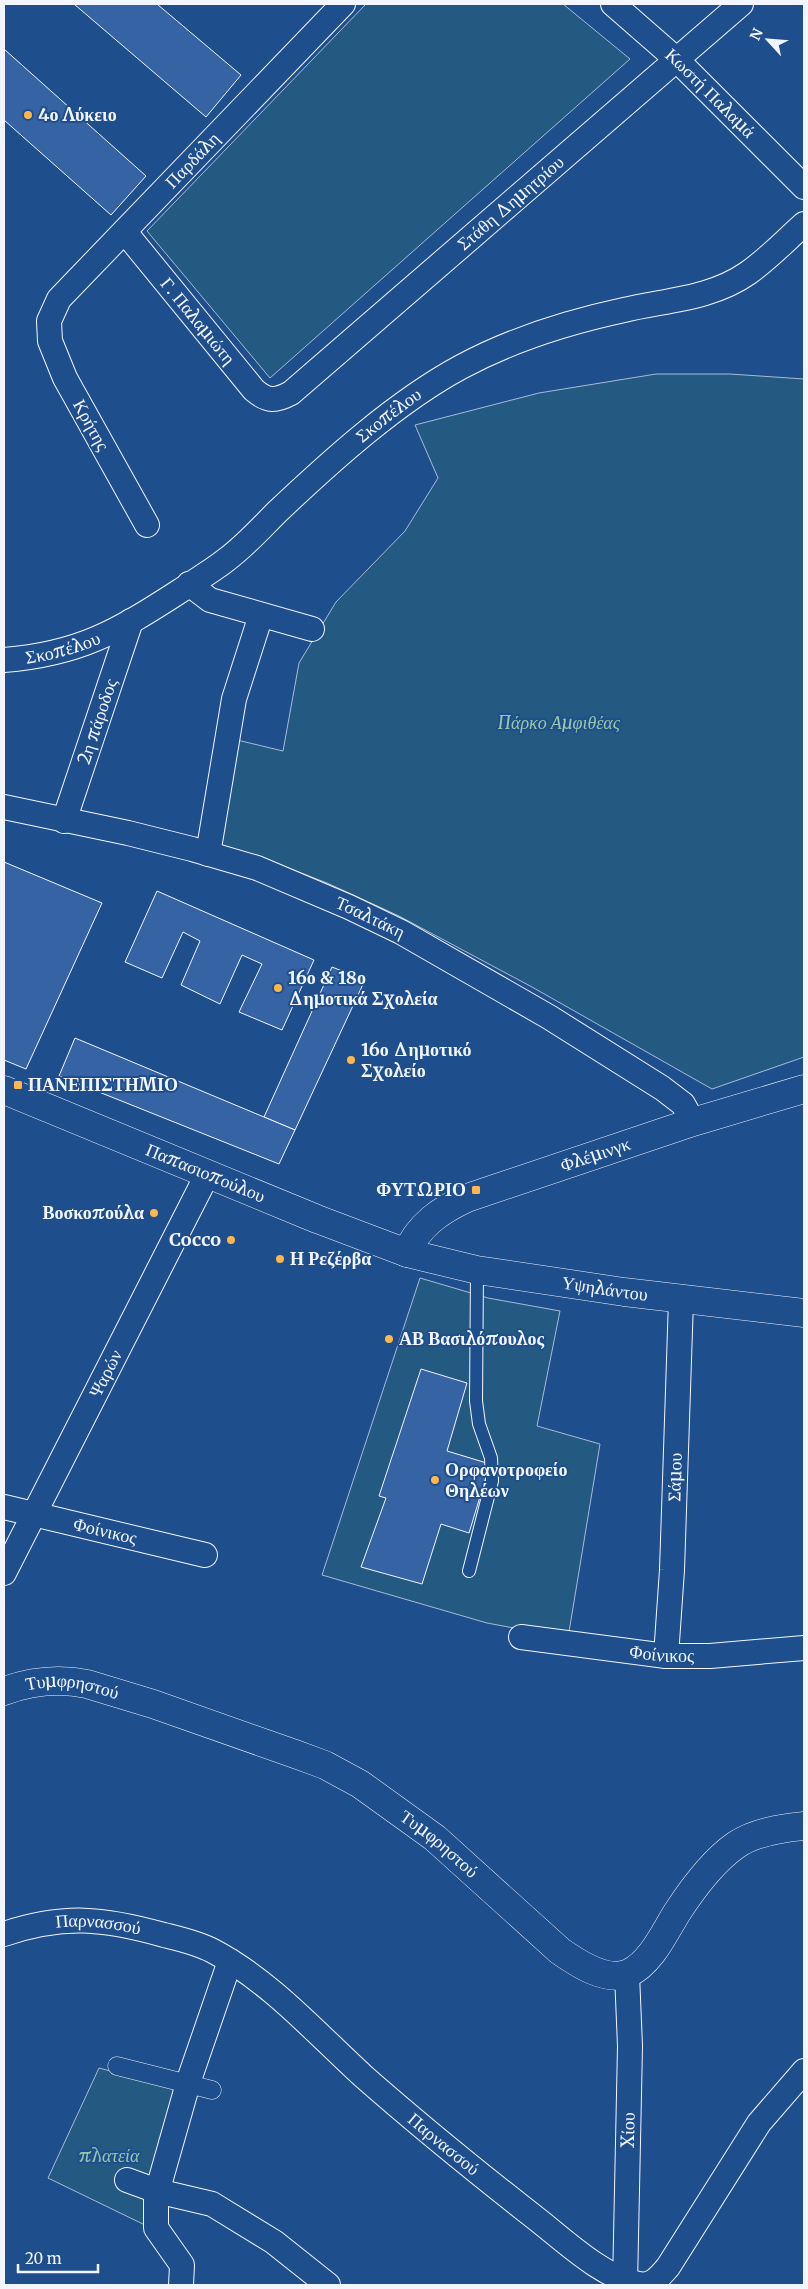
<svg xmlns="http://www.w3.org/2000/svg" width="808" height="2289" viewBox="0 0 808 2289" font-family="Merriweather,serif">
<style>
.green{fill:#245a82;stroke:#a8bbd7}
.building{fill:#3563a3;stroke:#f2f6ff}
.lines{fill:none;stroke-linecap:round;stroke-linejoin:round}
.service-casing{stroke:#f2f6ff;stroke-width:14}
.pedestrian-casing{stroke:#f2f6ff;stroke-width:19}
.minor-casing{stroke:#f2f6ff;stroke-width:26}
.tertiary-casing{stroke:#f2f6ff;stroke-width:29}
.secondary-casing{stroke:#f2f6ff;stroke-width:29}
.service{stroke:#1f4e8c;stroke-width:12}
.pedestrian{stroke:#1f4e8c;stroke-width:18}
.minor{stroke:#1f4e8c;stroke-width:24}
.tertiary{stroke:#1f4e8c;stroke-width:28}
.secondary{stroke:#1f4e8c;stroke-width:28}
.poi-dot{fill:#ffb74d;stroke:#1f4e8c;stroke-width:2}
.labels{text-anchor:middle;stroke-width:4;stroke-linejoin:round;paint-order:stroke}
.street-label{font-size:18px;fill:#f2f6ff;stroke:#1f4e8c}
.poi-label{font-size:18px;font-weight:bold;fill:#f2f6ff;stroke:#1f4e8c;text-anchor:start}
.park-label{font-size:18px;font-style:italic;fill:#97c8a6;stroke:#1f4e8c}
</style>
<rect width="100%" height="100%" fill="#1f4e8c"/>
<g class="green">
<path d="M 366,4 L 563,4 L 630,59 L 270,378 L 147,231 Z"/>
<path d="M 656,374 L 730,374 L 804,379 L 804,1057 L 712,1089 L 532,987 L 399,916 L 327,883 L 260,857 L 219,849 L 237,740 L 283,751 L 299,663 L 336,602 L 405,531 L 438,478 L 415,425 L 539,393 Z"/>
<path d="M 420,1278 L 488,1298 L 560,1311 L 537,1426 L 600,1444 L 568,1638 L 487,1623 L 322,1575 Z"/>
<path d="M 99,2068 L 179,2089 L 147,2226 L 48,2178 Z"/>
</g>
<g class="building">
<path d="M 74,4 L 157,4 L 241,75 L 206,117 Z"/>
<path d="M 4,49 L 146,176 L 111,215 L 4,120 Z"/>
<path d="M 4,862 L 102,903 L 26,1069 L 4,1060 Z"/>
<path d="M 157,891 L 314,960 L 282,1030 L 239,1012 L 262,964 L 242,955 L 220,1004 L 181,985 L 200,941 L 183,932 L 162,978 L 125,962 Z"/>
<path d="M 332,967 L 365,980 L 295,1130 L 264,1117 Z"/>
<path d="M 75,1038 L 295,1130 L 279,1164 L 59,1076 Z"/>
<path d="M 421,1369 L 467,1383 L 447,1451 L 490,1464 L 469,1533 L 441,1524 L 422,1584 L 361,1567 L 386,1498 L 379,1496 Z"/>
</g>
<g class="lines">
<defs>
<path id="service" d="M 469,1571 L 492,1481 L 491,1458 L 479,1424 L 476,1401 L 477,1270"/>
<path id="pedestrian" d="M 117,2066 L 212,2090"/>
<g id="minor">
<path id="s1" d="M 613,4 L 676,59 L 804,187"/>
<path id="s2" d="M 125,232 L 254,390 C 268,402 276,401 291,393 L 741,4"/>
<path id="s3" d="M 147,525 L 65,378 L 50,341 L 49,321 L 59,299 L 343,4"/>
<path d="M 189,584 L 210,600 L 312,629"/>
<path id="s4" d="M 4,660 C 80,654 118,631 180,591 C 195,581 212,571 226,560 C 245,546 261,528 277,512 C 331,461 396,402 461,367 C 511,340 568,322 624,310 C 666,300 711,299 748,273 C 768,259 786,240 804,224"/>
<path id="s5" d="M 4,807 L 128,833 L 192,849 L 257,868 L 349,907 L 401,932 L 549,1017 L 662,1088 L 683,1104 L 693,1122"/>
<path id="s6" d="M 64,821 L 131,621"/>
<path d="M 208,854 L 234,699 L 261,615"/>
<path id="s7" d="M 4,1507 L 205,1555"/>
<path id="s8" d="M 4,1573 L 208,1173"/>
<path id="s9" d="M 521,1637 L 666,1656 L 710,1656 L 804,1648"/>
<path id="s10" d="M 666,1656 L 672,1570 L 681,1300"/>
<path id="s11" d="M 4,1934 C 64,1914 103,1918 164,1935 C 180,1939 198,1943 213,1951 C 270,1981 316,2033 363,2076 C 420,2126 479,2174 538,2220 C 566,2242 604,2278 639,2284 C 652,2287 660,2276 668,2267 L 759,2123 L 804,2071"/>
<path d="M 127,2180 L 157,2191 L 212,2204 L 274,2242 L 328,2285"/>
<path d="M 181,2285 L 182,2265 L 156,2228 L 156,2196 L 189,2080 L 230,1961"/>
<path id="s12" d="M 625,2285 L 630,2046 L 627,1974"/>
</g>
<g id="tertiary">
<path id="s13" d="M 4,1691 C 32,1681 58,1678 87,1684 L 153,1704 L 295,1754 L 325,1765 L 360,1784 L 435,1838 L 560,1951 C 577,1963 607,1983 629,1973 C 652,1962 665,1931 678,1911 C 693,1888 713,1861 736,1845 C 755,1832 781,1828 804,1826"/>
</g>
<g id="secondary">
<path id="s14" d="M 4,1090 L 317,1219 L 407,1253 L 477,1270 L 624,1292 L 804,1313"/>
<path id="s15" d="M 407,1253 C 418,1225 441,1210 467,1198 L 693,1122 L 804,1089"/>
</g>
</defs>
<use href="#service" class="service-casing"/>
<use href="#pedestrian" class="pedestrian-casing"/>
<use href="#minor" class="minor-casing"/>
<use href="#tertiary" class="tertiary-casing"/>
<use href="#secondary" class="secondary-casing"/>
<use href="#service" class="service"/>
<use href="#pedestrian" class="pedestrian"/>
<use href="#minor" class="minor"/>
<use href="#tertiary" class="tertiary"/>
<use href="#secondary" class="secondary"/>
</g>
<g class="poi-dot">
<circle cx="28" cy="115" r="5"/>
<circle cx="278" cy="988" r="5"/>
<circle cx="351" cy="1060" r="5"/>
<rect x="13" y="1080" width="10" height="10" rx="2.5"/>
<rect x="471" y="1185" width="10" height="10" rx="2.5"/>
<circle cx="154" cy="1213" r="5"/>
<circle cx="231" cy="1240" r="5"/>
<circle cx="280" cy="1259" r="5"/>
<circle cx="389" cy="1339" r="5"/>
<circle cx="435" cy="1480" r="5"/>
</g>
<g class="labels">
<g class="street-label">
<text dy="6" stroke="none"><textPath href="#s1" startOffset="132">Κωστή Παλαμά</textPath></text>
<text dy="6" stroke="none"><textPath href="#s3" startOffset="445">Παρδάλη</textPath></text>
<text dy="6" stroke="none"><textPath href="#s2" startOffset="535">Στάθη Δημητρίου</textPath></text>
<text dy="6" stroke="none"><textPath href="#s2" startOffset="115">Γ. Παλαμιώτη</textPath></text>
<text dy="6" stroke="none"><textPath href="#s4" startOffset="465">Σκοπέλου</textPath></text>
<text transform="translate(91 425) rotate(61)" y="6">Κρήτης</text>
<text dy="6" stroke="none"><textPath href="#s4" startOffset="60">Σκοπέλου</textPath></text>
<text dy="6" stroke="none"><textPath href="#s6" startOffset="105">2η πάροδος</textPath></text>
<text dy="6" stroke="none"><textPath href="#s5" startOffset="384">Τσαλτάκη</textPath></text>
<text dy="6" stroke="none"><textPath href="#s15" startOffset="219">Φλέμινγκ</textPath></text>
<text dy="6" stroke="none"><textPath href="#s14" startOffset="218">Παπασιοπούλου</textPath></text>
<text dy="6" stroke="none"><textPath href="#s14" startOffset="636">Υψηλάντου</textPath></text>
<text dy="6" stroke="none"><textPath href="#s8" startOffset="224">Ψαρών</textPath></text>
<text dy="6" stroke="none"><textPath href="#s10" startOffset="179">Σάμου</textPath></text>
<text dy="6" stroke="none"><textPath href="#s7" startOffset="104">Φοίνικος</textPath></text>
<text dy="6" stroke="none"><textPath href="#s9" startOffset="142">Φοίνικος</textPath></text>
<text dy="6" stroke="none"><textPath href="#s13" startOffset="70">Τυμφρηστού</textPath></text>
<text dy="6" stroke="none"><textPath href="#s13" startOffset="475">Τυμφρηστού</textPath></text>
<text dy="6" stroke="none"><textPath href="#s11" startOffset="96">Παρνασσού</textPath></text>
<text dy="6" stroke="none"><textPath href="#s12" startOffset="155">Χίου</textPath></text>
<text dy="6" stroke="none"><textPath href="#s11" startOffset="516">Παρνασσού</textPath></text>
</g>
<g class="poi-label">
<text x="38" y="121">4ο Λύκειο</text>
<text x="288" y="984">16ο &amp; 18ο<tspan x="288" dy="21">Δημοτικά Σχολεία</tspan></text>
<text x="361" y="1056">16ο Δημοτικό<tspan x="361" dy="21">Σχολείο</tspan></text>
<text x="28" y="1091">ΠΑΝΕΠΙΣΤΗΜΙΟ</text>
<text x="466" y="1196" text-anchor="end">ΦΥΤΩΡΙΟ</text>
<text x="144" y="1219" text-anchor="end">Βοσκοπούλα</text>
<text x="221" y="1246" text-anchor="end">Cocco</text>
<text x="290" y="1265">Η Ρεζέρβα</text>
<text x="399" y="1345">ΑΒ Βασιλόπουλος</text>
<text x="445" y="1476">Ορφανοτροφείο<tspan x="445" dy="21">Θηλέων</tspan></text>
</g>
<g class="park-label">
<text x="559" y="729">Πάρκο Αμφιθέας</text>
<text x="109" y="2162">πλατεία</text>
</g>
</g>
<rect width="808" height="2289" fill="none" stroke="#f2f6ff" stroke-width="10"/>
<g transform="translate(768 40) rotate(296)" stroke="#1f4e8c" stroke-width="4" paint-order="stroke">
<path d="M0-4L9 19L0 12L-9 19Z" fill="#f2f6ff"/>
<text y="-8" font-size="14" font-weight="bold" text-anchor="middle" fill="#f2f6ff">N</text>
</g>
<path d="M18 2264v8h80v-8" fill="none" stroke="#f2f6ff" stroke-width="2.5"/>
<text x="25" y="2264" font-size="15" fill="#f2f6ff" stroke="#1f4e8c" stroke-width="4" paint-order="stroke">20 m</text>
</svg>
